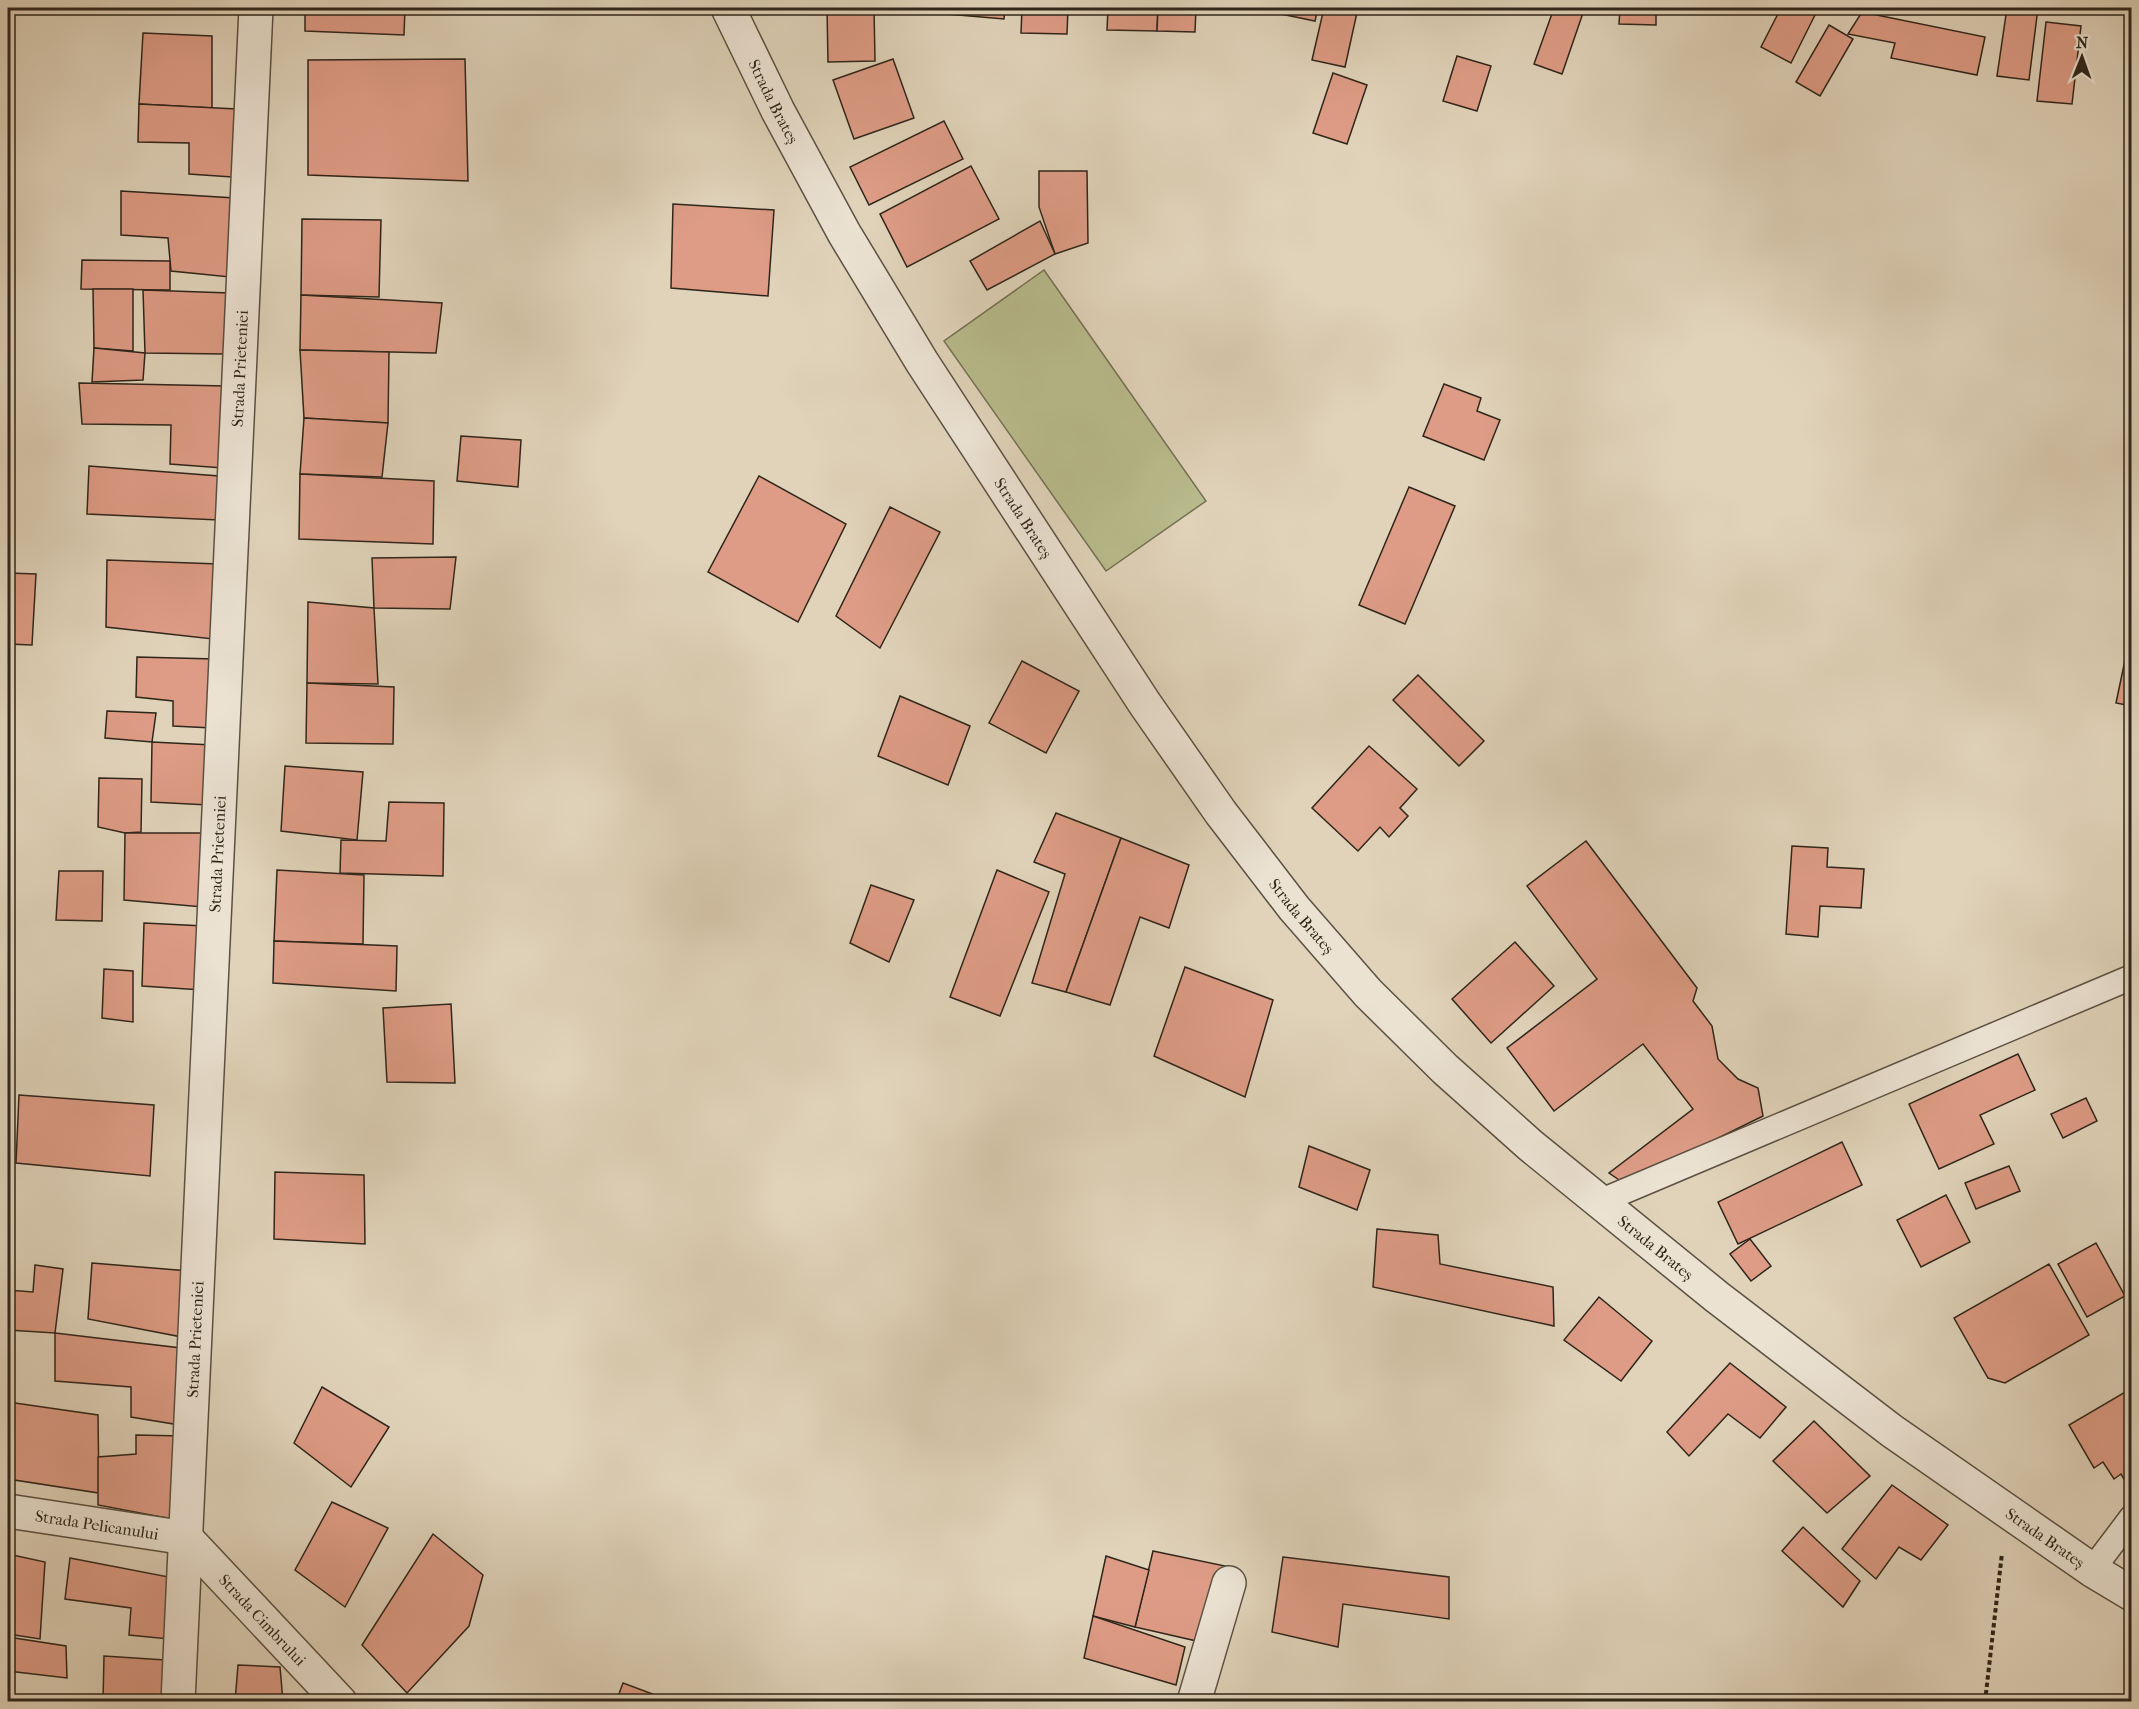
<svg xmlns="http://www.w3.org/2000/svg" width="2139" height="1709" viewBox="0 0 2139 1709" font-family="'IM FELL French Canon',serif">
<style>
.green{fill:#b8bb8c;stroke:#747053;stroke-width:1.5}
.building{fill:#de9c86;stroke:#2f261a;stroke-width:1.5}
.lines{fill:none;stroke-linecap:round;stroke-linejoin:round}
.service-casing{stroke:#5b5142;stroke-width:27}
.minor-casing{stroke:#5b5142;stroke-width:36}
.path{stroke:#2f261a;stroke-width:4;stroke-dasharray:4.5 3;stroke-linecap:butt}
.service{stroke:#ebe2d2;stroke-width:24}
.minor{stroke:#ebe2d2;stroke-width:33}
.labels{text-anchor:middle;stroke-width:4.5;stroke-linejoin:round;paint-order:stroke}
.street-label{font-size:16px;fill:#2f261a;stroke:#ebe2d2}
</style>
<rect width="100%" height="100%" fill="#e0d3ba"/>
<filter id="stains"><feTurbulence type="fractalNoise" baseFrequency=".00333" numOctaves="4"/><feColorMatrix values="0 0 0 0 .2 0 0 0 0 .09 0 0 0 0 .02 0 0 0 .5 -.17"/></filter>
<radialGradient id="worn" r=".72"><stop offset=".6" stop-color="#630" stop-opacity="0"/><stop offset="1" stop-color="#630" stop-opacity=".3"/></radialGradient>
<path class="green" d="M 1044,270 L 1206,501 L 1106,571 L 944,341 Z"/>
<g class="building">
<path d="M 305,8 L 405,8 L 404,35 L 305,31 Z"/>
<path d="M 827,8 L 874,8 L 875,61 L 828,62 Z"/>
<path d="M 947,8 L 1005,8 L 1004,19 L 947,14 Z"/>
<path d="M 1022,8 L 1068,8 L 1067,34 L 1021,33 Z"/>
<path d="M 1108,8 L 1158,8 L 1157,31 L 1107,30 Z"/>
<path d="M 1158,8 L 1196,8 L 1195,32 L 1157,31 Z"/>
<path d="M 1267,8 L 1318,8 L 1315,21 L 1266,11 Z"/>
<path d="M 1324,8 L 1358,8 L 1345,67 L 1312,60 Z"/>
<path d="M 1554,8 L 1568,8 L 1583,13 L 1562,74 L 1534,64 Z"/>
<path d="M 1620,8 L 1656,8 L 1656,25 L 1619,24 Z"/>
<path d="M 1781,8 L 1810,8 L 1817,11 L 1791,63 L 1761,47 Z"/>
<path d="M 2007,8 L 2038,8 L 2029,80 L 1997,76 Z"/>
<path d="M 1862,12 L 1985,37 L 1977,75 L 1891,58 L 1895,43 L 1848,34 Z"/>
<path d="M 2046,22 L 2081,26 L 2072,104 L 2037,101 Z"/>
<path d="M 1829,25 L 1853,39 L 1820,96 L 1796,82 Z"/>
<path d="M 143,33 L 212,36 L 212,108 L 139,104 Z"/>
<path d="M 1457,56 L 1491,66 L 1477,111 L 1443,101 Z"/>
<path d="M 465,59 L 468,181 L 308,175 L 308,60 Z"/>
<path d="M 893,59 L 914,118 L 854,139 L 833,80 Z"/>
<path d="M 1333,73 L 1367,85 L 1347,144 L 1313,133 Z"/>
<path d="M 139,104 L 236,109 L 232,177 L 189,174 L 189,143 L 138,142 Z"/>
<path d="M 944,121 L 963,159 L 869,205 L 850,167 Z"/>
<path d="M 971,166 L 999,219 L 907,267 L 880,214 Z"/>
<path d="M 1039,171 L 1087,171 L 1088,243 L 1055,254 L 1039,207 Z"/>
<path d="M 121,191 L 235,198 L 230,277 L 171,271 L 168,238 L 121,235 Z"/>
<path d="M 673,204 L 774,210 L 768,296 L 671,288 Z"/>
<path d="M 302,219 L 381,220 L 379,297 L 301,295 Z"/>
<path d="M 1040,221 L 1055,254 L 987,290 L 970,261 Z"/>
<path d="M 82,260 L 170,261 L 170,290 L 81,289 Z"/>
<path d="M 93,289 L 133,289 L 133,351 L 94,348 Z"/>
<path d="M 143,290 L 230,293 L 226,354 L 145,353 Z"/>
<path d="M 301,295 L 442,303 L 436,353 L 300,350 Z"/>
<path d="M 94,348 L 145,353 L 143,380 L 92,382 Z"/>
<path d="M 300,350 L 389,352 L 388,423 L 304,418 Z"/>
<path d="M 79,383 L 227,386 L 223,468 L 170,464 L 171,425 L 82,424 Z"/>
<path d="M 1444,384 L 1481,398 L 1477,411 L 1500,420 L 1484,460 L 1423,436 Z"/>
<path d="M 304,418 L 388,423 L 382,477 L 300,474 Z"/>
<path d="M 461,436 L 521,440 L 518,487 L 457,481 Z"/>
<path d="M 89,466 L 219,476 L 219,520 L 87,514 Z"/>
<path d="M 300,474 L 434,481 L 433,544 L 299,539 Z"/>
<path d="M 759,476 L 846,524 L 798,622 L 708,572 Z"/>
<path d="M 1409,487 L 1455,506 L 1405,624 L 1359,605 Z"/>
<path d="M 890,507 L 940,532 L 880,648 L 836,616 Z"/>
<path d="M 456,557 L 450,609 L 374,608 L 372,558 Z"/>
<path d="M 107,560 L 219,564 L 213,639 L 106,627 Z"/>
<path d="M 8,573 L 36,574 L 32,645 L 8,644 Z"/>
<path d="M 308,602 L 374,608 L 378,684 L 307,683 Z"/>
<path d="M 137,657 L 215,659 L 212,728 L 173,726 L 173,701 L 136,697 Z"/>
<path d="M 2125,660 L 2132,661 L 2132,706 L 2116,703 Z"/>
<path d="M 1022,661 L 1079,691 L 1046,753 L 989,723 Z"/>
<path d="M 1418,675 L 1484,741 L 1459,766 L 1393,700 Z"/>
<path d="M 307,683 L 394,687 L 393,744 L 306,743 Z"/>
<path d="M 900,696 L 970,726 L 948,785 L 878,756 Z"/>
<path d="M 107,711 L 156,713 L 152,742 L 105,738 Z"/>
<path d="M 152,742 L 212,745 L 208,805 L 151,802 Z"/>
<path d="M 1369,746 L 1417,789 L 1400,808 L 1408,816 L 1389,837 L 1380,827 L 1358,851 L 1312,808 Z"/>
<path d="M 285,766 L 363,772 L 357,840 L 281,831 Z"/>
<path d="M 99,778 L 142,779 L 141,832 L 125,833 L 98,827 Z"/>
<path d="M 389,802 L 444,803 L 443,876 L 340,873 L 341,840 L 386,841 Z"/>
<path d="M 1056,813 L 1121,838 L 1066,992 L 1032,983 L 1065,874 L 1034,862 Z"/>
<path d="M 125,833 L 208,833 L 203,907 L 124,900 Z"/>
<path d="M 1121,838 L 1189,865 L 1169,928 L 1140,917 L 1110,1005 L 1066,992 Z"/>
<path d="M 1586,841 L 1697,988 L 1693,1001 L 1712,1026 L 1718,1059 L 1738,1079 L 1758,1088 L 1763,1116 L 1625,1184 L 1609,1173 L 1693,1109 L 1643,1044 L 1554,1111 L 1507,1048 L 1597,979 L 1527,886 Z"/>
<path d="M 1792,846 L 1828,848 L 1827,867 L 1864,869 L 1861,908 L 1820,906 L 1818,937 L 1786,934 Z"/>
<path d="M 277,870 L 364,875 L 363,944 L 274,941 Z"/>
<path d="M 997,870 L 1049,892 L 1000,1016 L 950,997 Z"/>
<path d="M 59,871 L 103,871 L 102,921 L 56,920 Z"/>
<path d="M 871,885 L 914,900 L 889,962 L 850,943 Z"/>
<path d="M 144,923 L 204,926 L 202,990 L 142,986 Z"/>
<path d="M 274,941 L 397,946 L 396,991 L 273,983 Z"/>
<path d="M 1515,942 L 1554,986 L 1491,1043 L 1452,999 Z"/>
<path d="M 1185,967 L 1273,1000 L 1245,1097 L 1154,1056 Z"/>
<path d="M 104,969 L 133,971 L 133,1022 L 102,1018 Z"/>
<path d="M 451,1004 L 455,1083 L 387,1082 L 383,1008 Z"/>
<path d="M 2018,1054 L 2035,1090 L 1980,1115 L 1994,1144 L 1939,1169 L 1909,1104 Z"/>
<path d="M 19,1095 L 154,1105 L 150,1176 L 16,1163 Z"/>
<path d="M 2086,1098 L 2097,1121 L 2063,1138 L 2051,1114 Z"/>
<path d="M 1842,1142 L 1862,1185 L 1738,1244 L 1718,1202 Z"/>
<path d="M 1309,1146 L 1370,1170 L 1357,1210 L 1299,1187 Z"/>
<path d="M 2009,1166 L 2020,1191 L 1976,1209 L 1965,1183 Z"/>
<path d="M 275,1172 L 364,1175 L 365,1244 L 274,1239 Z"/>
<path d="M 1946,1195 L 1970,1242 L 1921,1267 L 1897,1220 Z"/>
<path d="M 1377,1229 L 1438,1235 L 1440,1264 L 1553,1287 L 1554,1326 L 1373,1287 Z"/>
<path d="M 1750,1239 L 1771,1266 L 1751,1281 L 1730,1254 Z"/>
<path d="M 2096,1243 L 2125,1296 L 2087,1317 L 2058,1264 Z"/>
<path d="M 92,1263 L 189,1271 L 182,1337 L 88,1319 Z"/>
<path d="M 2049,1264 L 2089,1335 L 2005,1383 L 1988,1378 L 1954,1318 Z"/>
<path d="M 35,1265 L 63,1269 L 55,1333 L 8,1330 L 8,1290 L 33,1292 Z"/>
<path d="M 1599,1297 L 1652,1341 L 1621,1381 L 1564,1340 Z"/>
<path d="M 55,1333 L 181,1348 L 180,1425 L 131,1417 L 131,1387 L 55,1381 Z"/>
<path d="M 1730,1363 L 1786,1407 L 1760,1438 L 1728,1414 L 1689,1456 L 1667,1432 Z"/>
<path d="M 322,1387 L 389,1427 L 351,1487 L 294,1443 Z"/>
<path d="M 2132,1388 L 2132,1485 L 2128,1486 L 2121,1474 L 2114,1479 L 2103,1462 L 2094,1468 L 2069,1425 Z"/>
<path d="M 8,1402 L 98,1415 L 99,1493 L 8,1479 Z"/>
<path d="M 1814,1421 L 1870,1476 L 1827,1513 L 1773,1461 Z"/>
<path d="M 136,1435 L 182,1436 L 177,1520 L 98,1505 L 98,1457 L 136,1454 Z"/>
<path d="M 1892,1485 L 1948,1525 L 1921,1560 L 1899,1547 L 1876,1579 L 1842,1549 Z"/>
<path d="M 332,1502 L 388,1528 L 345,1607 L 295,1570 Z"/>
<path d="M 1803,1527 L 1860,1581 L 1843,1607 L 1782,1551 Z"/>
<path d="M 433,1534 L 483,1575 L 469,1626 L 407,1693 L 362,1645 Z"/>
<path d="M 1153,1551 L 1225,1566 L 1201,1642 L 1135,1627 Z"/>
<path d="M 8,1554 L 45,1562 L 40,1639 L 8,1634 Z"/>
<path d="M 1106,1556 L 1149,1570 L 1135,1627 L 1093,1616 Z"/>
<path d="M 1283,1557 L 1449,1577 L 1449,1619 L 1343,1604 L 1338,1647 L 1272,1632 Z"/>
<path d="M 70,1558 L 174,1578 L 169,1639 L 129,1635 L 131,1608 L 65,1599 Z"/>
<path d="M 1093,1616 L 1185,1647 L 1176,1685 L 1084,1658 Z"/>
<path d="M 8,1637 L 66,1646 L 67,1678 L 8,1671 Z"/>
<path d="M 104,1656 L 165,1660 L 164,1702 L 103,1702 Z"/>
<path d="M 238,1665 L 280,1667 L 283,1702 L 235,1702 Z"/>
<path d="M 623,1683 L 674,1702 L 616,1702 Z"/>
</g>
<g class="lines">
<defs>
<g id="service">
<path d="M 1599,1202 L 2132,977"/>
<path d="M 2092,1570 L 2132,1517"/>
</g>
<g id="minor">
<path id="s1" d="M 728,8 L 778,111 L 844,233 L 922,362 L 1145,704 L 1221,813 L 1294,908 L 1368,993 L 1445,1069 L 1530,1145 L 1717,1297 L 1892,1431 L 2092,1570 L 2132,1594"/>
<path id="s2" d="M 8,1511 L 186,1538 L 340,1702"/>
<path id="s3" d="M 178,1702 L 256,8"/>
<path d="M 1194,1702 L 1229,1583"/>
</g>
</defs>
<use href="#service" class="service-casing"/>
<use href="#minor" class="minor-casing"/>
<path class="path" d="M 1985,1702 L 2002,1553"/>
<use href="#service" class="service"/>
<use href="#minor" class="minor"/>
</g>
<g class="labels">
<g class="street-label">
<text dy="6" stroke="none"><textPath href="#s1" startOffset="104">Strada Brateș</textPath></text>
<text dy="6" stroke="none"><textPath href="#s3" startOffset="1335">Strada Prieteniei</textPath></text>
<text dy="6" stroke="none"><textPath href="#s1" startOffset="590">Strada Brateș</textPath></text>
<text dy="6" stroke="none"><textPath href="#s3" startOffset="849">Strada Prieteniei</textPath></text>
<text dy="6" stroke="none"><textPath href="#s1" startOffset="1076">Strada Brateș</textPath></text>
<text dy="6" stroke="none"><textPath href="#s1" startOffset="1562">Strada Brateș</textPath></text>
<text dy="6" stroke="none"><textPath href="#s3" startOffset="363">Strada Prieteniei</textPath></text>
<text dy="6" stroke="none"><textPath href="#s2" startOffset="90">Strada Pelicanului</textPath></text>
<text dy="6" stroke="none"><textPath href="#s1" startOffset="2048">Strada Brateș</textPath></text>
<text dy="6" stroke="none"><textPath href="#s2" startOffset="292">Strada Cimbrului</textPath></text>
</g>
</g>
<rect width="2139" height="1709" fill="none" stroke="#e0d3ba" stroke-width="30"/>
<rect x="9" y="9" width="2121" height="1691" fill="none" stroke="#2f261a" stroke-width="3"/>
<rect x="15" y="15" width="2109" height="1679" fill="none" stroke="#2f261a" stroke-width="1.5"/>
<g transform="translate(2082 57) rotate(1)" stroke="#ebe2d2" stroke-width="4.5" paint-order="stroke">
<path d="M0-4.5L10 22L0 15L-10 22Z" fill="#2f261a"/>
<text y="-9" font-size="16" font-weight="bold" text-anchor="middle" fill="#2f261a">N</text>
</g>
<rect width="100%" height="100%" filter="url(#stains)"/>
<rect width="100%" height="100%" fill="url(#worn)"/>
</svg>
